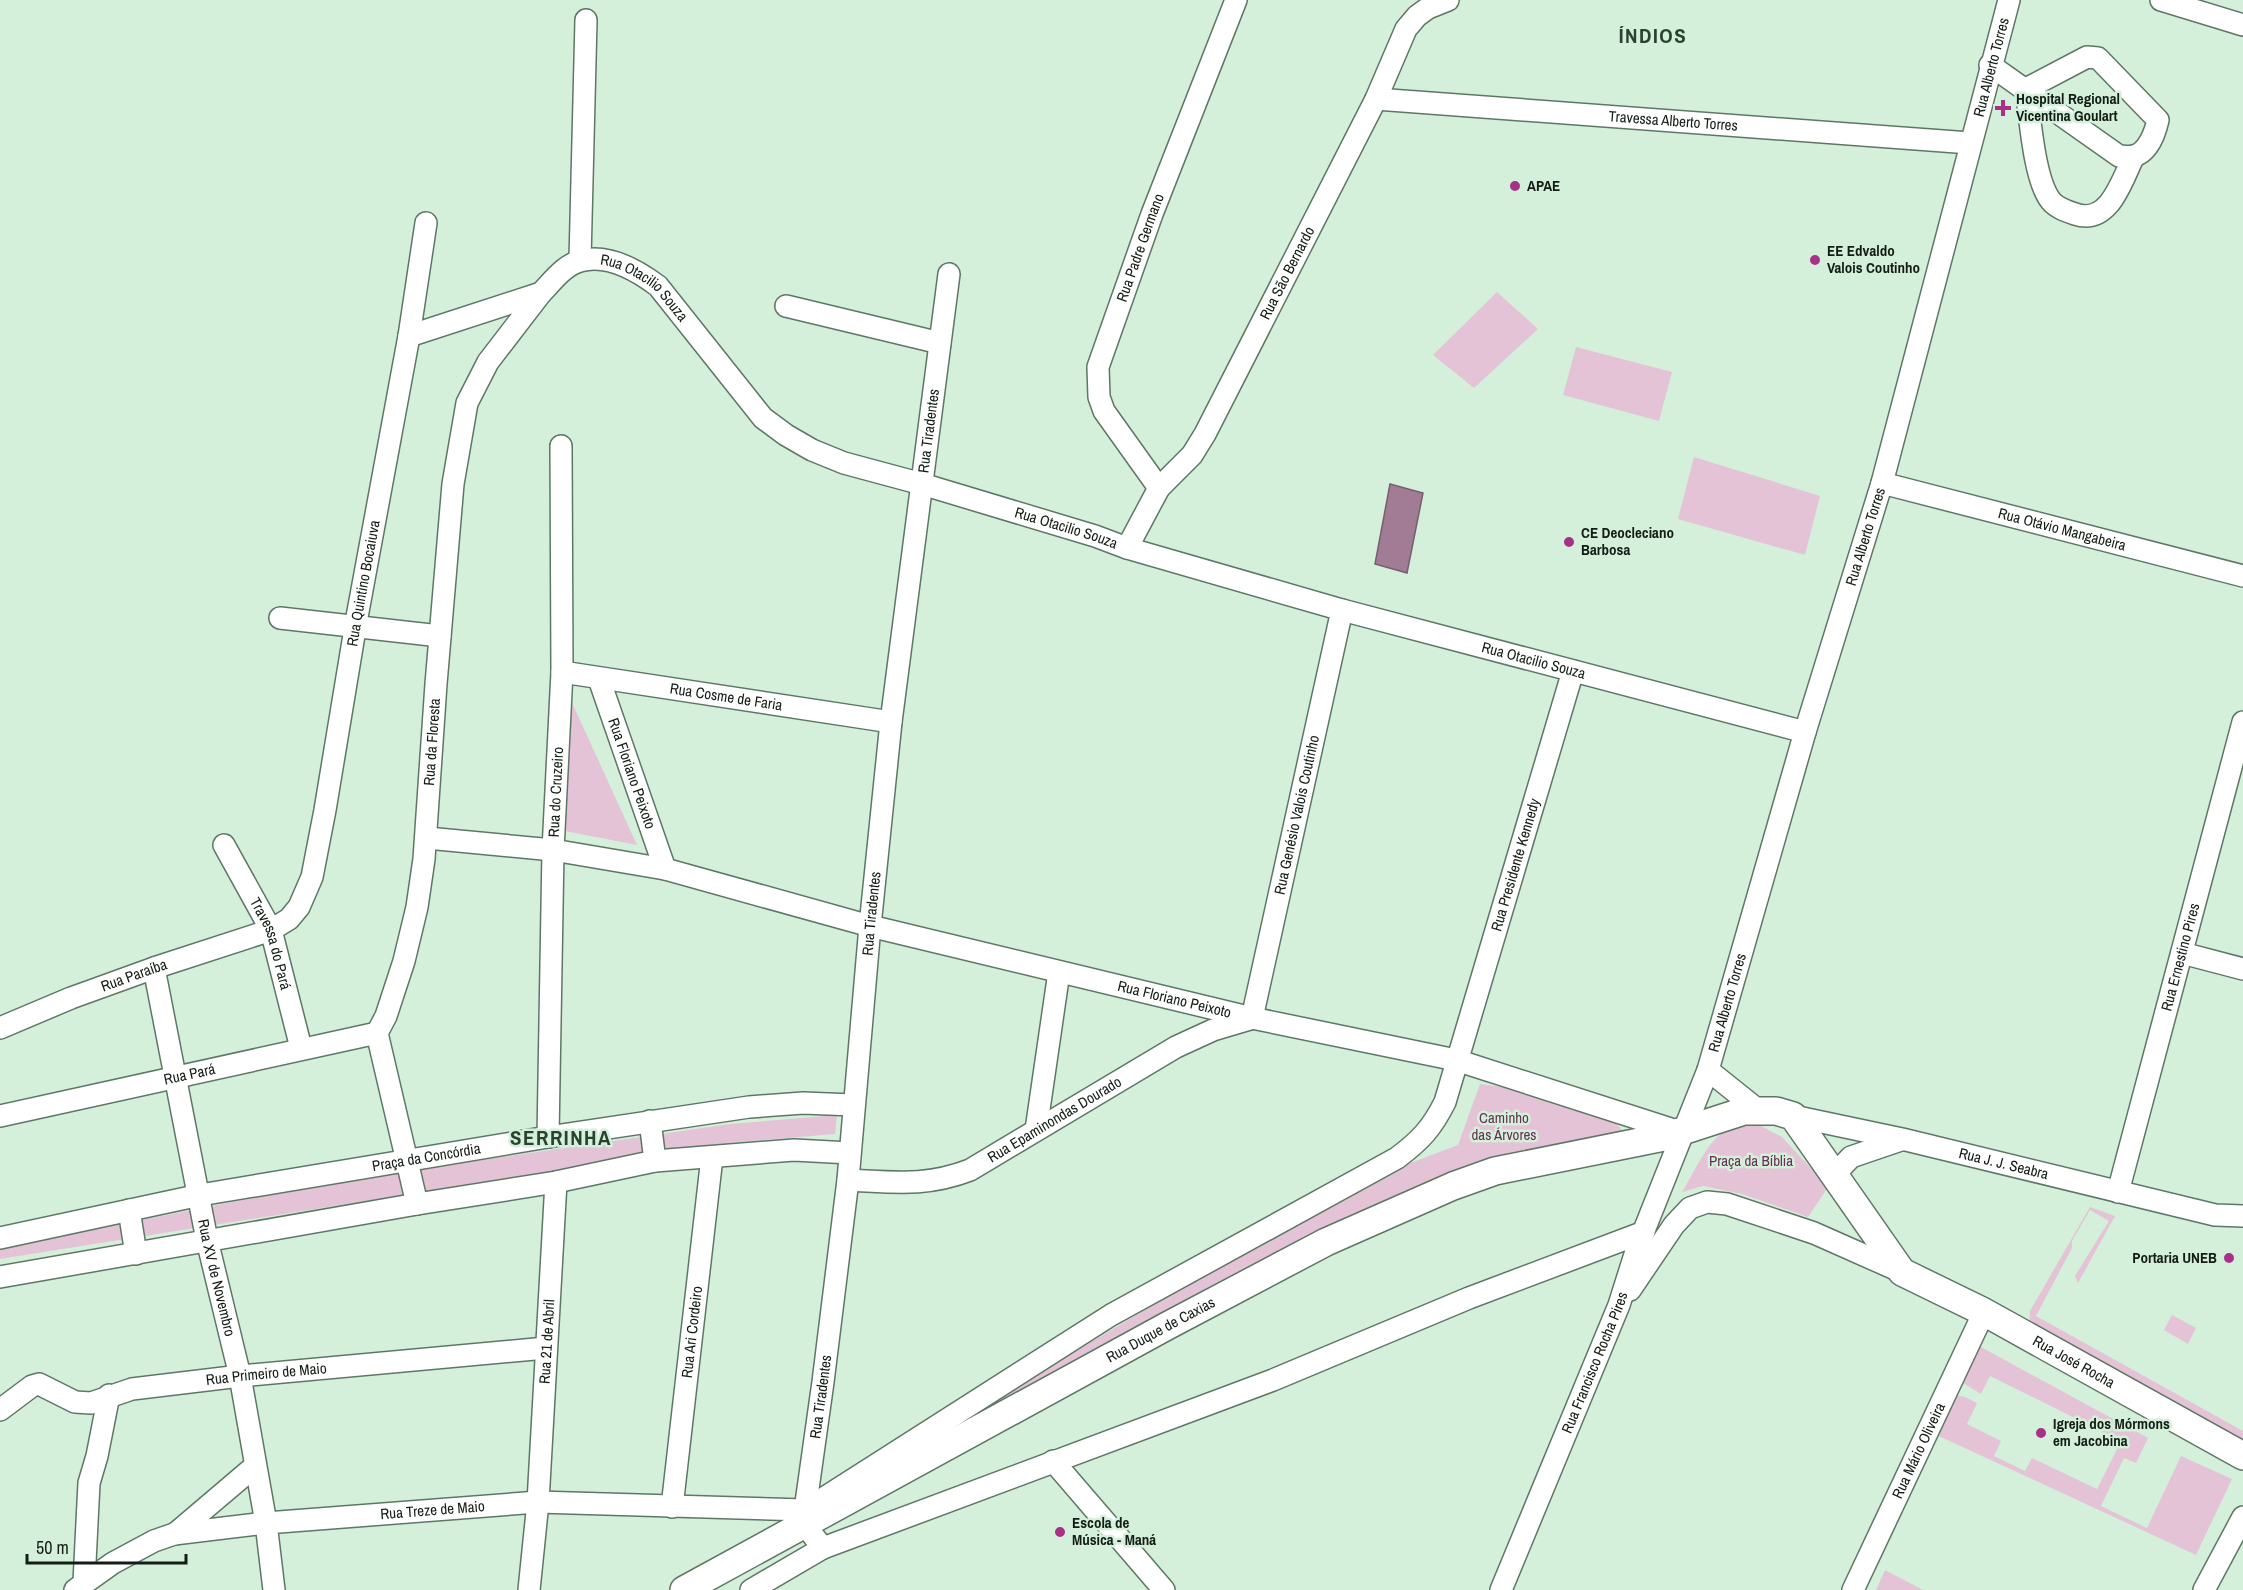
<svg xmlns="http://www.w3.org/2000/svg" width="2243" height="1590" viewBox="0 0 2243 1590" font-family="'Archivo Narrow',sans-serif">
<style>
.green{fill:#e4c3d7}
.water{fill:#a27b94;stroke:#775f6e;stroke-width:1.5}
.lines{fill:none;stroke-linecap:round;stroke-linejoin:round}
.minor-casing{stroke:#5e7765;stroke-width:24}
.major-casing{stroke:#5e7765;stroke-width:30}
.minor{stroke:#fff;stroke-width:21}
.major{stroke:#fff;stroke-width:27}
.poi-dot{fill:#a83087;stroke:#d4f0db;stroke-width:2}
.labels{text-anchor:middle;stroke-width:5;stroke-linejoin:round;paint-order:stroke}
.street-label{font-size:15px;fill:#131d15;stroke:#d4f0db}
.poi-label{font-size:15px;font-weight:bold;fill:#131d15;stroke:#d4f0db;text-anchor:start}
.park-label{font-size:15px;fill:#643054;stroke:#d4f0db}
.district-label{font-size:21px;font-weight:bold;letter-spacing:1.5px;fill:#2a4131;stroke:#d4f0db}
</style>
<rect width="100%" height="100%" fill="#d4f0db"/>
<g class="green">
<path d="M 1497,292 L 1538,329 L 1474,388 L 1433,355 Z"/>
<path d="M 1576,347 L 1672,372 L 1659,421 L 1563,395 Z"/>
<path d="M 1694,457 L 1820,496 L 1805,555 L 1678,519 Z"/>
<path d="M 569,696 L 637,845 L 565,831 Z"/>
<path d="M 1480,1084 L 1502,1087 L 1612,1118 L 1629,1139 L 1481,1168 L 1036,1394 L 866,1469 L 1079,1349 L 1270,1236 L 1379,1175 L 1458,1145 Z"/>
<path d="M 837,1115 L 835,1134 L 730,1143 L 0,1259 L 0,1248 L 338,1181 L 730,1124 Z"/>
<path d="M 1759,1125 L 1782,1137 L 1828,1187 L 1808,1217 L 1742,1194 L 1703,1186 L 1682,1192 C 1694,1173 1706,1143 1726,1130 C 1734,1125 1750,1126 1759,1125 Z"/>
<path d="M 2090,1207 L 2115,1216 L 2078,1283 L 2075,1276 L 2109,1221 L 2090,1210 L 2072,1241 L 2072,1248 L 2036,1316 L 2243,1431 L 2243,1442 L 2029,1327 L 2030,1311 Z"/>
<path d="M 2172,1315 L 2196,1328 L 2188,1344 L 2164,1330 Z"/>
<path d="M 1970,1341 L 2148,1438 L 2136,1463 L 2124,1458 L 2101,1506 L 2147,1528 L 2181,1456 L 2232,1479 L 2196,1555 L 1928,1431 L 1946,1393 L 1965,1397 L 1977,1403 L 1967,1424 L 2001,1441 L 1994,1456 L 2025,1471 L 2032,1458 L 2097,1489 L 2121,1441 L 1990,1376 L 1981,1394 L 1953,1377 Z"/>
<path d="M 1885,1570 L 1923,1590 L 1876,1590 Z"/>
</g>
<path class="water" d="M 1390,484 L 1423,493 L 1407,573 L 1375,564 Z"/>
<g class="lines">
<defs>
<g id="minor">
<path d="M 2161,0 L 2243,25"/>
<path d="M 1990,65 L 2119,156 C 2123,156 2130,157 2134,156 C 2148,152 2155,133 2158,120 L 2098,58 L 2087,57 L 2026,89"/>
<path d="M 2026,89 C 2030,117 2034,180 2051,201 C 2057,208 2066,211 2075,214 C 2110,226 2122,179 2134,156"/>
<path id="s1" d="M 1376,99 L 1970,143"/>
<path d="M 580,260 L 586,20"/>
<path d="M 786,306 L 940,343"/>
<path id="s2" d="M 409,336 L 541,293 C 552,282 564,265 580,261 C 607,253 638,271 658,286 L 763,418 L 786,435 L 812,450 L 844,463 L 922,484 L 1095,536 L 1127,548 L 1342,610 L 1805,732"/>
<path id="s3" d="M 1882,483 L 2243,576"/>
<path id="s4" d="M 1159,488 L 1104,411 L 1099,397 L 1098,367 L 1152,214 L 1236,0"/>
<path id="s5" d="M 1127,548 L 1159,488 L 1192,455 L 1205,434 L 1376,99 L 1406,29 L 1417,16 L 1428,8 L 1448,0"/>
<path d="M 280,618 L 440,636"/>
<path id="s6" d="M 562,672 L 891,722"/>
<path id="s7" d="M 599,679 L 665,869"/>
<path id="s8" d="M 427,838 L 553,850 L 665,869 L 870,926 L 1252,1018 L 1456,1060 L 1683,1133"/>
<path id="s9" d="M 224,845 L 271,930 L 301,1048"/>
<path d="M 2182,953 L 2243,969"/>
<path id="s10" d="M 154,968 L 207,1240 L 240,1376 L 266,1523 L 274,1590"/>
<path id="s11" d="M 1252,1018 L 1342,610"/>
<path id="s12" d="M 0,1028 L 71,998 L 154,968 L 271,930 L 289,919 L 299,907 L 312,877 L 325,810 L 357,617 L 409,336 L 426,223"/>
<path d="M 1708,1070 L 1758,1110"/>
<path id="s13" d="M 0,1116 L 377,1033"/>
<path id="s14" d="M 1793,1116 L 1902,1139 L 2215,1215 L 2243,1216"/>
<path d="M 650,1121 L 655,1161"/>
<path d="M 1036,1130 L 1059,972"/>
<path id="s15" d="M 548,1137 L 553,850 L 562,672 L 561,446"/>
<path d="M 1834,1175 L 1851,1157 L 1901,1140"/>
<path id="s16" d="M 848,1180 C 894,1182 926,1187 970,1170 L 1176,1047 L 1213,1030 L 1250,1019"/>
<path id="s17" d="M 2118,1192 L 2243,722"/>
<path id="s18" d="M 417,1204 L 377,1033 L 386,1016 L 404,961 L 417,907 L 424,859 L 436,684 L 453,484 L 467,403 L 488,362 L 541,293"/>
<path d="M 129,1210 L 136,1254"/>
<path id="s19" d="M 0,1238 L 200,1195 L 548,1137 L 749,1107 L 803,1103 L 854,1105"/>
<path d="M 0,1277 L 417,1204 L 556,1182 L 655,1161 L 794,1150 L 850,1153"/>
<path d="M 1630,1290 L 1674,1225 L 1690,1208 L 1707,1202 L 1727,1204 L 1814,1233 L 1902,1272"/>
<path id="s20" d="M 0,1410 L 32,1386 L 39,1384 L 75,1402 L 91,1403 L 132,1389 L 240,1376 L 546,1348"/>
<path d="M 1053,1461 L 1164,1590"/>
<path id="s21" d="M 672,1507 L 712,1157"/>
<path d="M 175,1534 L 255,1466"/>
<path id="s22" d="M 823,1548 L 804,1524 L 805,1510 L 823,1382 L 848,1180 L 870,926 L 891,722 L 949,274"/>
<path d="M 84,1582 L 89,1483 L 97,1456 L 109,1395"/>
<path id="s23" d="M 75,1590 L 113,1563 L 154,1541 L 174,1534 L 266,1523 L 538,1502 L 805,1510 L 1111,1315 L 1397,1158 C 1421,1140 1432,1128 1445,1102 L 1573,671"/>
<path id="s24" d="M 529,1590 L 538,1502 L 556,1182"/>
<path d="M 751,1590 L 823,1548 L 1273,1380 L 1469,1298 L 1644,1232"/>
<path id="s25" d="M 1501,1590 L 1619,1305 L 1637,1248 L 1708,1070 L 1805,732 L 1882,483 L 2009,0"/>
<path id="s26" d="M 1853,1590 L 1984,1312"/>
<path d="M 2204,1590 L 2243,1517"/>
</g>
<g id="major">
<path id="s27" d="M 684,1590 L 1167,1326 L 1326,1242 L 1453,1186 L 1495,1171 L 1664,1137 L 1744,1111 L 1776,1111 L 1793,1116 L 1902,1272 L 1984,1312 L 2243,1456"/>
</g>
</defs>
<use href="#minor" class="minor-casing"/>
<use href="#major" class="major-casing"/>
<use href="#minor" class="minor"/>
<use href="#major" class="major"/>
</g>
<g class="poi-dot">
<path d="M2000 99h6v6h6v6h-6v6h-6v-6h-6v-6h6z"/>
<circle cx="1515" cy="186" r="6"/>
<circle cx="1815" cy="260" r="6"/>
<circle cx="1569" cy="542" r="6"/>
<circle cx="2229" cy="1258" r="6"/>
<circle cx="2041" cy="1433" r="6"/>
<circle cx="1060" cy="1532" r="6"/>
</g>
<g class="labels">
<g class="street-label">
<text dy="5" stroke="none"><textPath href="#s25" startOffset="1602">Rua Alberto Torres</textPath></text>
<text dy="5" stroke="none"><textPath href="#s1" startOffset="298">Travessa Alberto Torres</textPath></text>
<text dy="5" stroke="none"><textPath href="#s4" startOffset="266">Rua Padre Germano</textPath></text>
<text dy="5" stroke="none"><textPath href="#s5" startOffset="320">Rua São Bernardo</textPath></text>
<text dy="5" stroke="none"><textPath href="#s2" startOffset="264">Rua Otacilio Souza</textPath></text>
<text dy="5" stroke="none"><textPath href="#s22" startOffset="1131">Rua Tiradentes</textPath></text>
<text dy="5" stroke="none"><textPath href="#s2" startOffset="768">Rua Otacilio Souza</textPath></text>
<text dy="5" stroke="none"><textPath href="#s3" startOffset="186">Rua Otávio Mangabeira</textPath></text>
<text dy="5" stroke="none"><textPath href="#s25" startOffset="1116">Rua Alberto Torres</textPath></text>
<text dy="5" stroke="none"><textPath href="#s12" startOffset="656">Rua Quintino Bocaiuva</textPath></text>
<text dy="5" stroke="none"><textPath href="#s2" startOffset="1254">Rua Otacilio Souza</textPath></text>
<text dy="5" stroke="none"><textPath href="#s6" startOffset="166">Rua Cosme de Faria</textPath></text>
<text dy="5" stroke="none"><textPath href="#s18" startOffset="474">Rua da Floresta</textPath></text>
<text dy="5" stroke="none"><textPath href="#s7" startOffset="100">Rua Floriano Peixoto</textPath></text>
<text dy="5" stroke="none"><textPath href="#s15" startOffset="345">Rua do Cruzeiro</textPath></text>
<text dy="5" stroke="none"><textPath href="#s11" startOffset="208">Rua Genésio Valois Coutinho</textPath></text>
<text dy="5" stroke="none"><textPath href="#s23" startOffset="1758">Rua Presidente Kennedy</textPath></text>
<text dy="5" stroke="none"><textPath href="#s22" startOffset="645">Rua Tiradentes</textPath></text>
<text dy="5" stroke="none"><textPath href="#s9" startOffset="110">Travessa do Pará</textPath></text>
<text dy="5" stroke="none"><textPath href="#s17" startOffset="243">Rua Ernestino Pires</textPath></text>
<text dy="5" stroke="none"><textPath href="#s12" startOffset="144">Rua Paraíba</textPath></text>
<text dy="5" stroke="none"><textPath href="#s8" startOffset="766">Rua Floriano Peixoto</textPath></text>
<text dy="5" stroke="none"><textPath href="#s25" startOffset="630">Rua Alberto Torres</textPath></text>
<text dy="5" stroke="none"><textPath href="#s13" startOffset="194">Rua Pará</textPath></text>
<text dy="5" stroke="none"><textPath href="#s16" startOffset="222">Rua Epaminondas Dourado</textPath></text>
<text dy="5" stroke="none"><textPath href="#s19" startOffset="434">Praça da Concórdia</textPath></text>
<text dy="5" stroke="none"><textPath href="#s14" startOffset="216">Rua J. J. Seabra</textPath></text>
<text dy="5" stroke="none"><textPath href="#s10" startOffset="316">Rua XV de Novembro</textPath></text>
<text dy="5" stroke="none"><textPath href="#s27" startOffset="543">Rua Duque de Caxias</textPath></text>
<text dy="5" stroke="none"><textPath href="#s21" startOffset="176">Rua Ari Cordeiro</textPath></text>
<text dy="5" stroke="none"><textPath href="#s24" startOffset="249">Rua 21 de Abril</textPath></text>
<text dy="5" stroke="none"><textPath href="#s25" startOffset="246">Rua Francisco Rocha Pires</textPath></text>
<text dy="5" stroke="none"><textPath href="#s27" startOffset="1604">Rua José Rocha</textPath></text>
<text dy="5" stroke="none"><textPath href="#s20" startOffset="282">Rua Primeiro de Maio</textPath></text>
<text dy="5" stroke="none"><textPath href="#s22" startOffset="159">Rua Tiradentes</textPath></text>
<text dy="5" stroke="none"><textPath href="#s26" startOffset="154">Rua Mário Oliveira</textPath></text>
<text dy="5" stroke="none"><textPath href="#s23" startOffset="374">Rua Treze de Maio</textPath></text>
</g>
<g class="poi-label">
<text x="2016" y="104">Hospital Regional<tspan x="2016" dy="17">Vicentina Goulart</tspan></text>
<text x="1527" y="191">APAE</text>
<text x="1827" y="256">EE Edvaldo<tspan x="1827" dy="17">Valois Coutinho</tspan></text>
<text x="1581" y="538">CE Deocleciano<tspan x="1581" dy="17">Barbosa</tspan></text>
<text x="2217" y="1263" text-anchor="end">Portaria UNEB</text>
<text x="2053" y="1429">Igreja dos Mórmons<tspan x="2053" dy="17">em Jacobina</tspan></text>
<text x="1072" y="1528">Escola de<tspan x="1072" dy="17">Música - Maná</tspan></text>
</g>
<g class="park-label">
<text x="1504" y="1123">Caminho<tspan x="1504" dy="17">das Árvores</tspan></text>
<text x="1751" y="1166">Praça da Bíblia</text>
</g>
<g class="district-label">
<text x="1653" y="43">ÍNDIOS</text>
<text x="561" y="1145">SERRINHA</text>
</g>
</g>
<path d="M27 1554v9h159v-9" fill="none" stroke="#131d15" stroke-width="3"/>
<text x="36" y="1554" font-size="18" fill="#131d15" stroke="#d4f0db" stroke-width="4.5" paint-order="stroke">50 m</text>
</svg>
